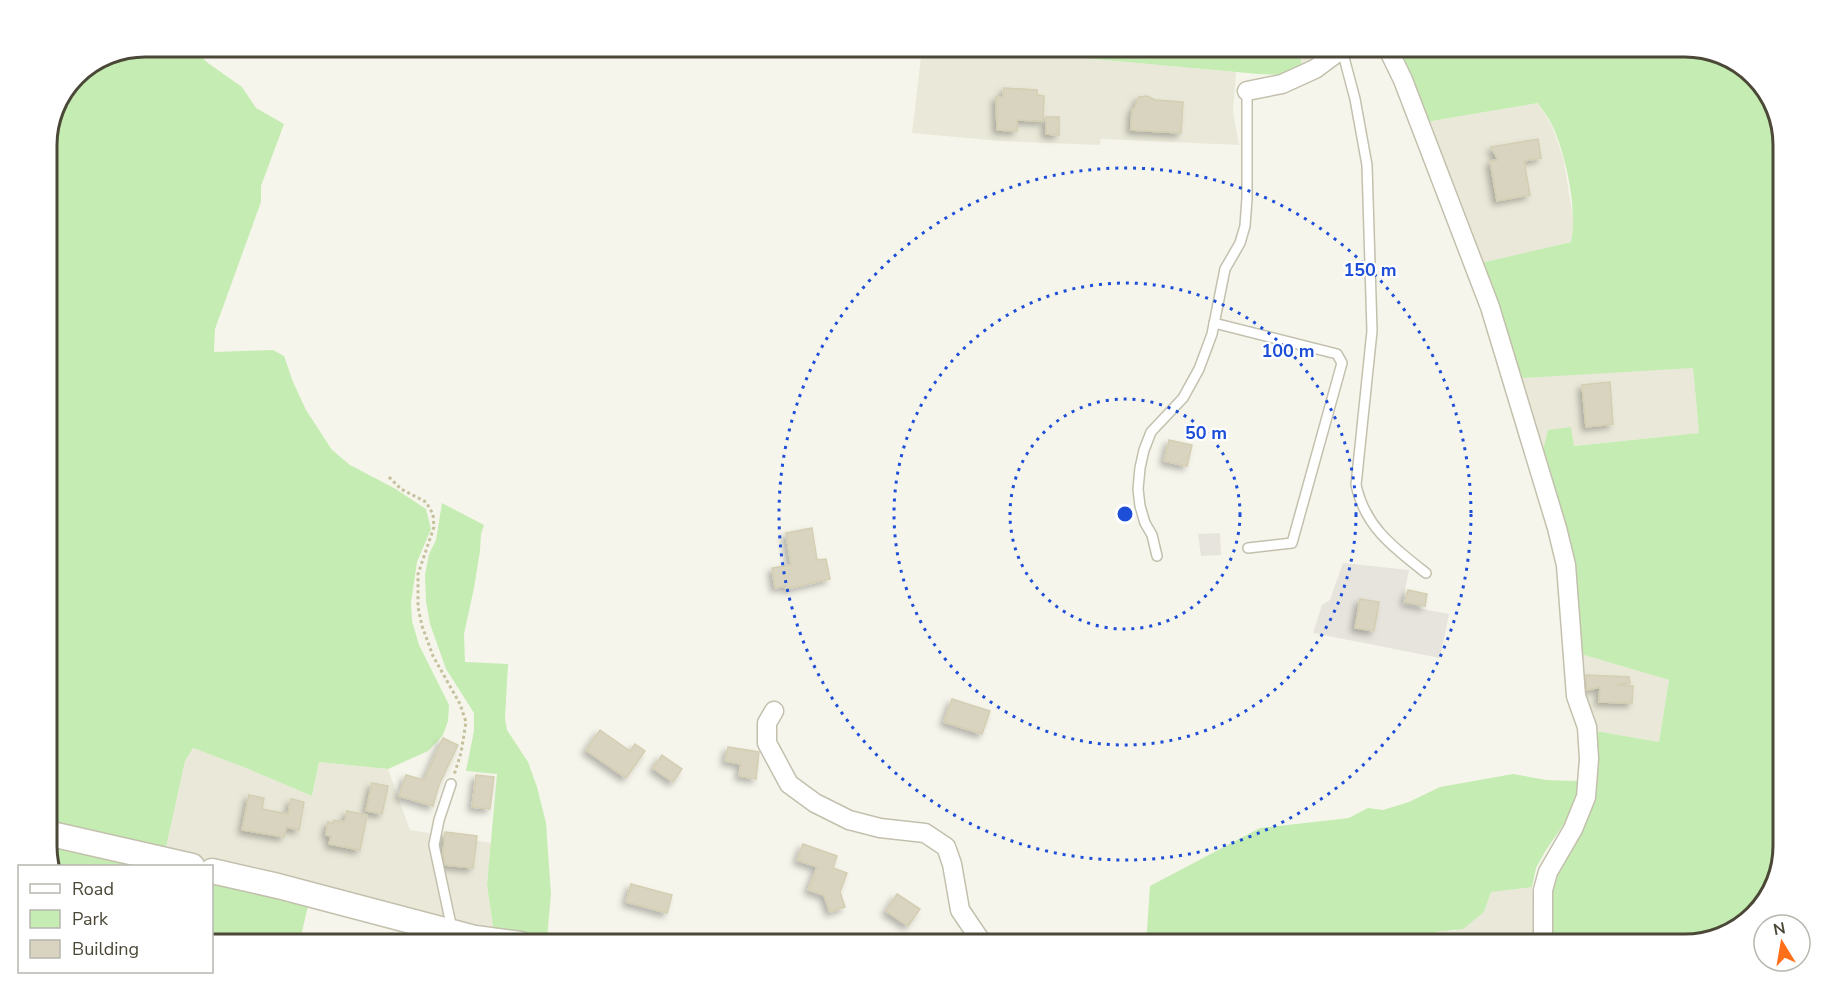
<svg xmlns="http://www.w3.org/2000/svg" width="1830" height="991" viewBox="0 0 1830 991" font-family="'Nunito Sans',sans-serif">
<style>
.residential{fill:#eae9d9}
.industrial{fill:#e6e4dc}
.green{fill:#c5ecb2}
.building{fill:#d9d4c0;stroke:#d4ceb2;stroke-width:1.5;filter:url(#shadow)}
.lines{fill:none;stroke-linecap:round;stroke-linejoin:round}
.service-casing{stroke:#c3c0ad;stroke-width:12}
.minor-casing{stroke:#c3c0ad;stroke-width:21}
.tertiary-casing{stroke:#c3c0ad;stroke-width:27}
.path{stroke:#c5c09d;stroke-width:3;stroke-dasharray:3 3;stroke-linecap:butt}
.service{stroke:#fff;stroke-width:9}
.minor{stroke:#fff;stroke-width:18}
.tertiary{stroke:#fff;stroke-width:24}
.ring{fill:none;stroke:#1d4ed8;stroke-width:3;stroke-dasharray:3 6}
.rim{fill:none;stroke:#4b4838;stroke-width:3}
.centre{fill:#1d4ed8;stroke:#fff;stroke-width:3}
.ring-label{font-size:18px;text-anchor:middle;font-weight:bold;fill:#1d4ed8;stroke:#fff;stroke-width:4.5;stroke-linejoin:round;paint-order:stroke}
</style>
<defs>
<filter id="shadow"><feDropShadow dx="-4" dy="4" stdDeviation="3" flood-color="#0004"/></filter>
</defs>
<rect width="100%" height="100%" fill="#f6f5eb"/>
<g class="residential">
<path d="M 1299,47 L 1321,47 L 1313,59 L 1302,68 Z"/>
<path d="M 922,48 L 1072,57 L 1236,72 L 1233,112 L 1239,145 L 1101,139 L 1100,145 L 1000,141 L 912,133 Z"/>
<path d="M 1538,103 L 1552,126 L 1563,157 L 1573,217 L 1574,231 L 1571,242 L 1481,263 L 1426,122 Z"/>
<path d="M 1693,367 L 1699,433 L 1573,446 L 1541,459 L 1522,378 Z"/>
<path d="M 1574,652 L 1669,680 L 1659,742 L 1590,730 Z"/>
<path d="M 193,748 L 246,768 L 312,796 L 319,762 L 388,769 L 410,830 L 491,843 L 487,885 L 494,934 L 165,852 L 185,761 Z"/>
<path d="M 1518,887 L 1532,887 L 1537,944 L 1436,944 L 1434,932 L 1447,930 L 1455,931 L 1484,912 L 1491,892 Z"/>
</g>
<g class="industrial">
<path d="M 1220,533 L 1221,555 L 1201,556 L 1198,534 Z"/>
<path d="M 1343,563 L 1409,570 L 1402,605 L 1449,614 L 1440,658 L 1313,633 L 1322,605 L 1330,600 Z"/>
</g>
<g class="green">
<path d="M 145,47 L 190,47 L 208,63 L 242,87 L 256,108 L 284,124 L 261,186 L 261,202 L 215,329 L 214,352 L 273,350 L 284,356 L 293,382 L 306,410 L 332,450 L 350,465 L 394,488 L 426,509 L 431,529 L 417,562 L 411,603 L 412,621 L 419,645 L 449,705 L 448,721 L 443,735 L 428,751 L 388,769 L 319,762 L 312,796 L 246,768 L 193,748 L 185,761 L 165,852 L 47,824 L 47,139 L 76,75 Z"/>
<path d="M 893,47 L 1299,47 L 1302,68 L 1286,75 L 1258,74 L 1072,57 Z"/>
<path d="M 1395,47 L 1685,47 L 1729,57 L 1767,90 L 1783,139 L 1783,846 L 1773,890 L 1735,931 L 1686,944 L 1550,944 L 1548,888 L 1573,839 L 1590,730 L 1659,742 L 1669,680 L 1574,652 L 1541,459 L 1548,430 L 1571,427 L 1574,446 L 1699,433 L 1693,368 L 1522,378 L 1515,371 L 1481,263 L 1571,242 C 1578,211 1566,156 1553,127 C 1549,118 1543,111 1538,103 L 1426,122 Z"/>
<path d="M 442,503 L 484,525 L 481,534 L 480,551 L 474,588 L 464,634 L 465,662 L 508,664 L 505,718 L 507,730 L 528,762 L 537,787 L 546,823 L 551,894 L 547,938 L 494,934 L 487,885 L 497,774 L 466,771 L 474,731 L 474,713 L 446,669 L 430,624 L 426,601 L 425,575 L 429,554 L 436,540 Z"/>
<path d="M 1513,774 L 1546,780 L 1578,781 L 1576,800 L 1570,815 L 1546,850 L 1536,868 L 1532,887 L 1491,892 L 1484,912 L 1463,929 L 1435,932 L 1436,944 L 1146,944 L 1150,886 L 1260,828 L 1349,818 L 1368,808 L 1383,810 L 1409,802 L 1440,787 Z"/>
<path d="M 47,840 L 159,866 L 51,866 L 47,853 Z"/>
<path d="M 212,879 L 309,902 L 299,944 L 212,944 Z"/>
</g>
<g class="building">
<path d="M 1004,88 L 1037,90 L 1037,95 L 1044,96 L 1043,121 L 1017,120 L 1017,131 L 997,130 L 996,97 L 1003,97 Z"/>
<path d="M 1147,96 L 1155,100 L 1183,102 L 1181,133 L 1131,130 L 1132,109 L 1134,109 L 1139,97 Z"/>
<path d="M 1046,117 L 1059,117 L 1059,135 L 1046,134 Z"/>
<path d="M 1538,139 L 1541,158 L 1524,161 L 1530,195 L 1497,201 L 1490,161 L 1498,160 L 1491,147 Z"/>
<path d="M 1610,382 L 1613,424 L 1586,427 L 1582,385 Z"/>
<path d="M 1169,440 L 1192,445 L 1187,466 L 1164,461 Z"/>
<path d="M 812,528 L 817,560 L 826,559 L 830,579 L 786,589 L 785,586 L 775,588 L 772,568 L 791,565 L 786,533 Z"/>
<path d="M 1408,590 L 1427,594 L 1425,606 L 1405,602 Z"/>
<path d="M 1360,599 L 1379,602 L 1374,631 L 1355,628 Z"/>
<path d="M 1586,675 L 1629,677 L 1630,683 L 1617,685 L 1633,686 L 1632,703 L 1599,702 L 1600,687 L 1587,690 Z"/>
<path d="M 952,699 L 990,711 L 982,734 L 944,722 Z"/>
<path d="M 600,730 L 630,751 L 635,744 L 645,751 L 626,778 L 586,750 Z"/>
<path d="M 443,738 L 458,745 L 439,785 L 433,806 L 399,796 L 406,775 L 424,780 Z"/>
<path d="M 728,747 L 759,752 L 756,779 L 739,776 L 741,764 L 725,761 Z"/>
<path d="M 662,755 L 682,769 L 673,782 L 653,768 Z"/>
<path d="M 476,775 L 494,777 L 490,809 L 472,807 Z"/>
<path d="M 372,783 L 388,786 L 382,814 L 366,811 Z"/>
<path d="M 249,795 L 264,798 L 262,809 L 288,814 L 291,799 L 304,802 L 299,830 L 286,827 L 284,837 L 242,830 Z"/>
<path d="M 347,811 L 367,815 L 360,850 L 329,844 L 331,836 L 326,835 L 328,822 L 333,823 L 334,820 L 345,822 Z"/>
<path d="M 445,832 L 477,836 L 473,868 L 445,865 L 443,854 Z"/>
<path d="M 803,844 L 837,856 L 833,868 L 847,873 L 840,892 L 845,907 L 830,912 L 824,895 L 808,890 L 817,867 L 797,860 Z"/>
<path d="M 631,884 L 672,895 L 667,913 L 626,902 Z"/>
<path d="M 897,894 L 920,909 L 908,926 L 886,911 Z"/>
</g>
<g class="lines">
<defs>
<g id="service">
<path d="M 1342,50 L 1355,99 L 1367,165 L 1372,331 L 1356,485 C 1365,527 1394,548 1426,573"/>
<path d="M 1214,323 L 1337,354 L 1342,363 L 1292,543 L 1248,548"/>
<path d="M 1157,556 L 1152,535 L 1145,523 L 1140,506 L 1138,489 L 1140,468 L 1144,450 L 1151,432 L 1183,398 L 1199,369 L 1212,334 L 1225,269 L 1240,243 L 1245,226 L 1247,198 L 1247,91"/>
<path d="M 451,784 L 439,820 L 434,845 L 452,929"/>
</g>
<g id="minor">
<path d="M 1383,46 L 1388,49 L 1403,80 L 1490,307 L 1557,528 L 1566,565 L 1576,696 L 1587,727 L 1589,759 L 1586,797 L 1573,829 L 1548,872 L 1543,890 L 1543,944"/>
<path d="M 1247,91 L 1282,84 L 1315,69 L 1346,46"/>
<path d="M 774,711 L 767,723 L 767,743 L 789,784 L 815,803 L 849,820 L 880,828 L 925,833 L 946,847 L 952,864 L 960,910 L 983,944"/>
</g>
<g id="tertiary">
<path d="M 47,833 L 192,866"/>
<path d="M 212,871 L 278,886 L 475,938 L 520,944"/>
</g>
</defs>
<use href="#service" class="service-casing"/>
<use href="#minor" class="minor-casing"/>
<use href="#tertiary" class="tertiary-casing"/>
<path class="path" d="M 389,477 L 401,489 L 426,502 L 433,514 L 434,527 L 418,574 L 418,607 L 422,626 L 433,656 L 460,704 L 466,722 L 461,753 L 454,775"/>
<use href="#service" class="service"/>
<use href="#minor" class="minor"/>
<use href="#tertiary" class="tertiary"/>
</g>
<g class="ring">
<circle cx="1125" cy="514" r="115"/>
<circle cx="1125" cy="514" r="231"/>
<circle cx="1125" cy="514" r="346"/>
</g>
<path d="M0 0H1830V991H0ZM145 57H1685A88 88 0 0 1 1773 145V846A88 88 0 0 1 1685 934H145A88 88 0 0 1 57 846V145A88 88 0 0 1 145 57Z" fill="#fff" fill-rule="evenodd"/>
<path class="rim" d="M145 57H1685A88 88 0 0 1 1773 145V846A88 88 0 0 1 1685 934H145A88 88 0 0 1 57 846V145A88 88 0 0 1 145 57Z"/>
<circle cx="1125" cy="514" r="9" class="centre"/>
<g class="ring-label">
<text x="1370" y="276">150 m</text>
<text x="1288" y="357">100 m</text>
<text x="1206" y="439">50 m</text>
</g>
<rect x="18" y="865" width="195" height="108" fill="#ffffff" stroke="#b7b6af" stroke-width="1.5"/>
<rect x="30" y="884" width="30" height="9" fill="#ffffff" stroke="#b7b6af" stroke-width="1.5"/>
<text x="72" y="895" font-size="18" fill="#4b4838">Road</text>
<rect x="30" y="910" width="30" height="18" fill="#c5ecb2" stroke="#b7b6af" stroke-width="1.5"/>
<text x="72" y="925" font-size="18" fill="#4b4838">Park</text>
<rect x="30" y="940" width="30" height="18" fill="#d9d4c0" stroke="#b7b6af" stroke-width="1.5"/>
<text x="72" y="955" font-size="18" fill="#4b4838">Building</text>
<g transform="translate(1782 943) rotate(349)"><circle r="28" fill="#ffffff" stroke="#b7b6af" stroke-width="1.5"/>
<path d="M0-4.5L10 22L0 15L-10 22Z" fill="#ff6e19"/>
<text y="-9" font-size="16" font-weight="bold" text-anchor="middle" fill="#4b4838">N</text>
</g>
</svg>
